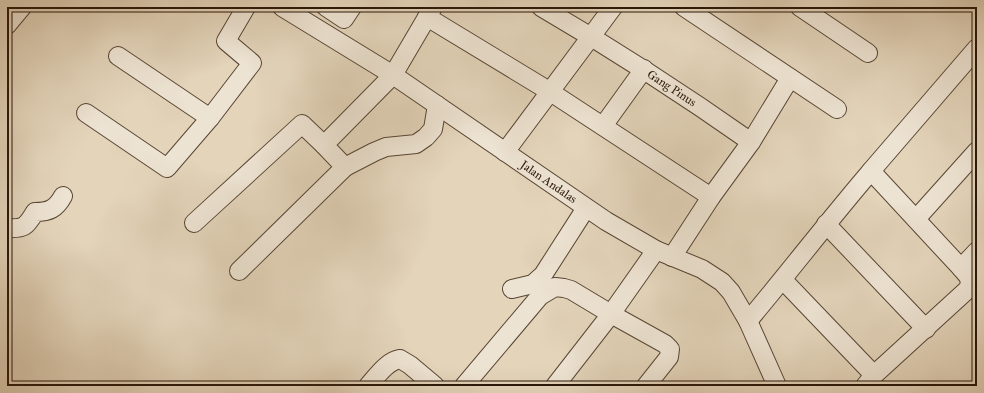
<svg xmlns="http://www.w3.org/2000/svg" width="984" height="393" viewBox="0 0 984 393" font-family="'IM FELL Great Primer',serif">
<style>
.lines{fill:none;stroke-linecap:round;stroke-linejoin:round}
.minor-casing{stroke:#584635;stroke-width:20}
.minor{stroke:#ede3d2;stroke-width:18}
.labels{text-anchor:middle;stroke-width:3;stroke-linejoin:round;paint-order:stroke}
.street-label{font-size:12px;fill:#291709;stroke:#ede3d2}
</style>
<rect width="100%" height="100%" fill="#e3d4ba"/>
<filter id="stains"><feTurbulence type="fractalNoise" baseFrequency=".005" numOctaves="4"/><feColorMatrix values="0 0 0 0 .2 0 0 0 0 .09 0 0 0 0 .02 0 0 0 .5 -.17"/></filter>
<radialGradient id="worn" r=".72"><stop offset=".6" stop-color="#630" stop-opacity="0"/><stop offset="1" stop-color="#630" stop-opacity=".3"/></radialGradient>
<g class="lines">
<defs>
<g id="minor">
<path id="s1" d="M 282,7 L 393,75 L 606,221 L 656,250 L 702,269 L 722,282 L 731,292 L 748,321 L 777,386"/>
<path d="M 326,7 L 344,19 L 352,7"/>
<path id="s2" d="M 541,7 C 613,49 683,94 751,142"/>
<path d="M 684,7 L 837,109"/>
<path d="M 800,7 L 868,53"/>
<path d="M 427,17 L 549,91 L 711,197"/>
<path d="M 7,25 L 22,7"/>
<path d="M 118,56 L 210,118 L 252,63 L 226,41 L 246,7"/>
<path d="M 86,113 L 167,168 L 210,118"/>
<path d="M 603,126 L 644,69"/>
<path d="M 505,152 L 613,7"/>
<path d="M 345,167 L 374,152 L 386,147 L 416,144 L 426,137 L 433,129 L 437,105"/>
<path d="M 871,171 L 977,48"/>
<path d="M 916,219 L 977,151"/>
<path d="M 194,223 L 302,124 L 324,145"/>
<path d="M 826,224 L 926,329"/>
<path d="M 7,228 C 24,229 26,227 35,212 C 49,212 56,209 63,196"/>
<path d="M 672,257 L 711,197 L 751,142 L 790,78"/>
<path d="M 239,271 L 345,167 L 324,145 L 393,75 L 433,7"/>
<path d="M 783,280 L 874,375"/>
<path d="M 512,289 L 533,284 L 543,275 L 586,208"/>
<path d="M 748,321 C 790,271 829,220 871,171 L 961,268 L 977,251"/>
<path d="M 368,386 C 377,376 387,361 400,359 L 410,365 L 435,386"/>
<path d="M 464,386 L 540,296 L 555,287 L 564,288 L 571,290 L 611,314 L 665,344 L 670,349 L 669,357 L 646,386"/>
<path d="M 555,386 L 611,314 L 656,250"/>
<path d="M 865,386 L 874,375 L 967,290 C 973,280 968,276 961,268"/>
</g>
</defs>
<use href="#minor" class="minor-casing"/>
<use href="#minor" class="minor"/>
</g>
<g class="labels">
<g class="street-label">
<text dy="4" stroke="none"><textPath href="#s2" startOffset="154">Gang Pinus</textPath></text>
<text dy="4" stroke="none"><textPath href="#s1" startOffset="319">Jalan Andalas</textPath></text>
</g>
</g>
<rect width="984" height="393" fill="none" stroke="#e3d4ba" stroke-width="24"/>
<rect x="8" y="8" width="968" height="377" fill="none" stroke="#291709" stroke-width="2"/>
<rect x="12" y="12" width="960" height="369" fill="none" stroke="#291709"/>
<rect width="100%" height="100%" filter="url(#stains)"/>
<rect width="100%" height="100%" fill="url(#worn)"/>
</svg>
